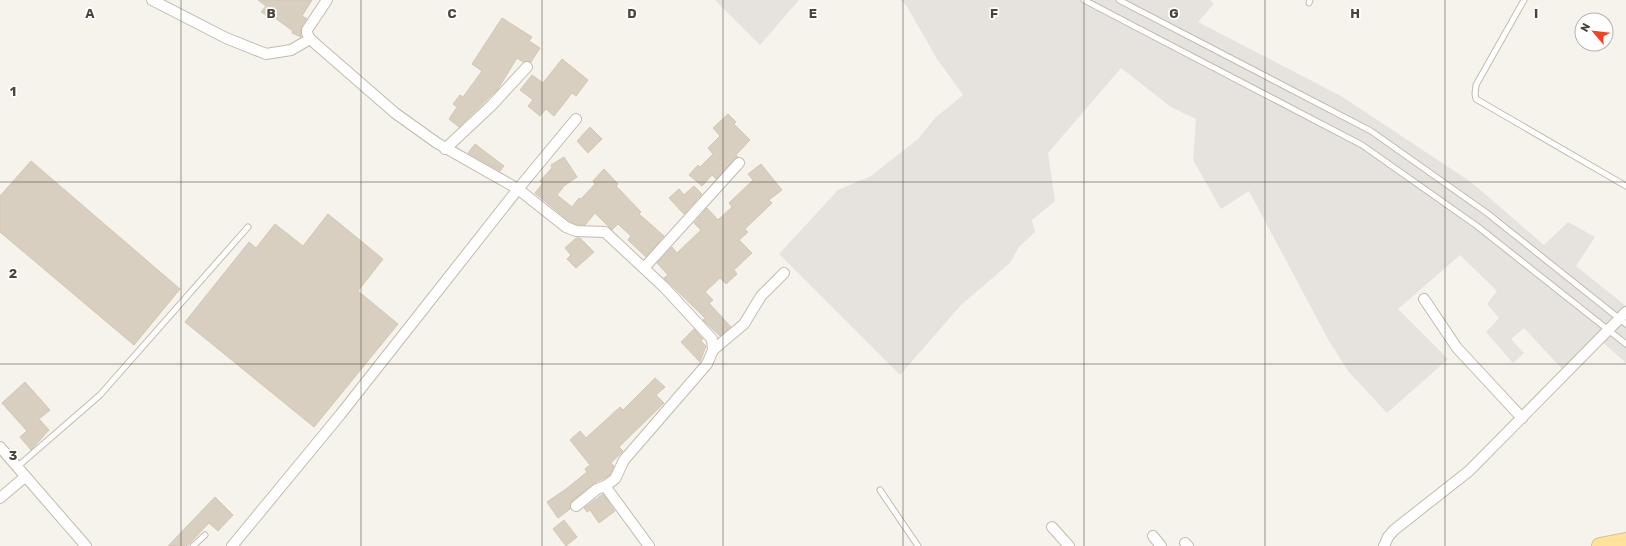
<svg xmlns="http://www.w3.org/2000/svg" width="1626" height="546" viewBox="0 0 1626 546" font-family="Rubik,sans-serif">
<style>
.industrial{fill:#e6e2dd}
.building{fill:#d8cfc1;stroke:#d3c7b4}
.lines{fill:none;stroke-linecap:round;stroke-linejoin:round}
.lane-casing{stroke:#c2bbae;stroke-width:7}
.street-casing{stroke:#c2bbae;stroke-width:12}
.primary-casing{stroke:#e6c16a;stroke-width:18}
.lane{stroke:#fff;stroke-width:5}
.street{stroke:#fff;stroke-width:10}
.primary{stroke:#ffe39c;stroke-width:16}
.grid{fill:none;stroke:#4b4439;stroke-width:1;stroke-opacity:0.55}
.grid-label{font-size:13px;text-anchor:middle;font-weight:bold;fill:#4b4439;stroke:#fff;stroke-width:3.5;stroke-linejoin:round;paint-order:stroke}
</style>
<rect width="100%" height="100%" fill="#f6f3ec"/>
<g class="industrial">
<path d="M 715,0 L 799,0 L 760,45 Z"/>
<path d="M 900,0 L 1210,0 L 1214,4 L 1198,22 L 1341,96 L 1471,182 L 1544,245 L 1568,222 L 1595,237 L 1576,266 L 1626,306 L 1626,363 L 1597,337 L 1563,370 L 1524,328 L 1511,339 L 1524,353 L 1513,363 L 1486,332 L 1499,318 L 1487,304 L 1497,291 L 1460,255 L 1398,309 L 1448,359 L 1387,413 L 1348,371 L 1329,341 L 1249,191 L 1221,209 L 1193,160 L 1196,119 L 1171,107 L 1121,68 L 1048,153 L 1055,201 L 1032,220 L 1035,232 L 1019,247 L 1010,263 L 961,305 L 900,375 L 779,254 L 838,190 L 871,176 L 918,139 L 935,118 L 963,95 L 937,59 L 906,5 Z"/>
</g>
<g class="building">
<path d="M 258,0 L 312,0 L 302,16 L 307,19 L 301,27 L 301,37 L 292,33 L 293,31 L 275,18 L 274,20 L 261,12 L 266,6 Z"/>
<path d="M 502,18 L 532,37 L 529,41 L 540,48 L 531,62 L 523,62 L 517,58 L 498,89 L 459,127 L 449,119 L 457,107 L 453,104 L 460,95 L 463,97 L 482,71 L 472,64 Z"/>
<path d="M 562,59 L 588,80 L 576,96 L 572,93 L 554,116 L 546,109 L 540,116 L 528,106 L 533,100 L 520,90 L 532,75 L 543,83 Z"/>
<path d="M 728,114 L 736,122 L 734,124 L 750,140 L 736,155 L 738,157 L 716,179 L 712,175 L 702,186 L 689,175 L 698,165 L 700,167 L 713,154 L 708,148 L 720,136 L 713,128 Z"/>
<path d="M 590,127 L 602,139 L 588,153 L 577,141 Z"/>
<path d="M 475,144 L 504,166 L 500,171 L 468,153 Z"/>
<path d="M 564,157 L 577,177 L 564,186 L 557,195 L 572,207 L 579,198 L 581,199 L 595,184 L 593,181 L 604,169 L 618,184 L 616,186 L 641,212 L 639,214 L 664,236 L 646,257 L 628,240 L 631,236 L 618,224 L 612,230 L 595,213 L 585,225 L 577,225 L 569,221 L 535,193 L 543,183 L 540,181 L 552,168 L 551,165 Z"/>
<path d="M 31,161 L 180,289 L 134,345 L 0,232 L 0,196 Z"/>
<path d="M 761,164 L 782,190 L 769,200 L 772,203 L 745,229 L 748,232 L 739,240 L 752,253 L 734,270 L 737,274 L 726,284 L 720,278 L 705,292 L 713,300 L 709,303 L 731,327 L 720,336 L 703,320 L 705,318 L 664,278 L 668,275 L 657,263 L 672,247 L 677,253 L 701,230 L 694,223 L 707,208 L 718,220 L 732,207 L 729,203 L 753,180 L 748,174 Z"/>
<path d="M 694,186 L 702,194 L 684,214 L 669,198 L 679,189 L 684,195 Z"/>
<path d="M 328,214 L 383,259 L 358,291 L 398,324 L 314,427 L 185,322 L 249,242 L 256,248 L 275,224 L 303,246 Z"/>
<path d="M 576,238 L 580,238 L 594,252 L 576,268 L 567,259 L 571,255 L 565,248 Z"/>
<path d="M 694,329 L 703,339 L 701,341 L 706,346 L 700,362 L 681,342 Z"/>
<path d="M 655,378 L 665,387 L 656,395 L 664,403 L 619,447 L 623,451 L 611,463 L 614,466 L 610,475 L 593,484 L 572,501 L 570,509 L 558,518 L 547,502 L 566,489 L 587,472 L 585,469 L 590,465 L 570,440 L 580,431 L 586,438 L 620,407 L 623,410 Z"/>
<path d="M 25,382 L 50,410 L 39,419 L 49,430 L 31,450 L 20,437 L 27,431 L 2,403 Z"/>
<path d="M 603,494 L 615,511 L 599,523 L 590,510 L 587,512 L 584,508 Z"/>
<path d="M 215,497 L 233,515 L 218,531 L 209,523 L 187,546 L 168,546 Z"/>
<path d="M 564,520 L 577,537 L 566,546 L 553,529 Z"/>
</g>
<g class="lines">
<defs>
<g id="lane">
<path d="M 1084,0 L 1362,145 L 1477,226 L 1626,344"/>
<path d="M 1119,0 L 1371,131 L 1487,213 L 1626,324"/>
<path d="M 1524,0 L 1476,85 L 1475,94 L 1476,99 L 1626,186"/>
<path d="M 1309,3 L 1310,0"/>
<path d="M 17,467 L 100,395 L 248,227"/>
<path d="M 880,490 L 918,546"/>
<path d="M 193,546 L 205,535"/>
</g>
<g id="street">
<path d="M 152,0 L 226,38 L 266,54 L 291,50 L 310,39"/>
<path d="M 327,0 L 307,30 L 307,33 L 310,39 L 395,113 L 437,143 L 518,189 L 566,227 L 576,231 L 605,232 L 664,287 L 712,339 L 713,350 L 707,364 L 624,460 L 615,479 L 605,486 L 649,546"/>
<path d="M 445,149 L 492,105 L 527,67"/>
<path d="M 644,268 L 739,163"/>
<path d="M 1424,299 L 1457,348 L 1522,418"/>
<path d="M 713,350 L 744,324 L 761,296 L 784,273"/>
<path d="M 0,447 L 86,546"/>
<path d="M 0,498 L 25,477"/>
<path d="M 576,506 L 597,489 L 605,486"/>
<path d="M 1052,527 L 1069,546"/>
<path d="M 1153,536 L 1161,546"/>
<path d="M 1185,543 L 1188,546"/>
<path d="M 232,546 L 340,415 L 518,189 L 576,119"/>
<path d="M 1384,546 L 1388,537 L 1394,530 L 1469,471 L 1626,312"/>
</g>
<path id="primary" d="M 1600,546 L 1626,541"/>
</defs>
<use href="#lane" class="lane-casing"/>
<use href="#street" class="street-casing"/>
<use href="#primary" class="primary-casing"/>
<use href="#lane" class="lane"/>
<use href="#street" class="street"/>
<use href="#primary" class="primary"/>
</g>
<path class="grid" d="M 181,0 L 181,546M 361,0 L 361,546M 542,0 L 542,546M 723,0 L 723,546M 903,0 L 903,546M 1084,0 L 1084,546M 1265,0 L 1265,546M 1445,0 L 1445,546M 0,182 L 1626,182M 0,364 L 1626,364"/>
<g class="grid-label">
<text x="90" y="18">A</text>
<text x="271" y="18">B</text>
<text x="452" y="18">C</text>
<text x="632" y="18">D</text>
<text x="813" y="18">E</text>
<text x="994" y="18">F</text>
<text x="1174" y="18">G</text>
<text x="1355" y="18">H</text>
<text x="1536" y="18">I</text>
<text x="13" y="96">1</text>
<text x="13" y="278">2</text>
<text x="13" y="460">3</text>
</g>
<g transform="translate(1594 32) rotate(298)"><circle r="19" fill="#ffffff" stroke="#b7b4b0"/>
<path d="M0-3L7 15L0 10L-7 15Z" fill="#fc3f1d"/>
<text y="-6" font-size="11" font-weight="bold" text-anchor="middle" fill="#4b4439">N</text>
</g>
</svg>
